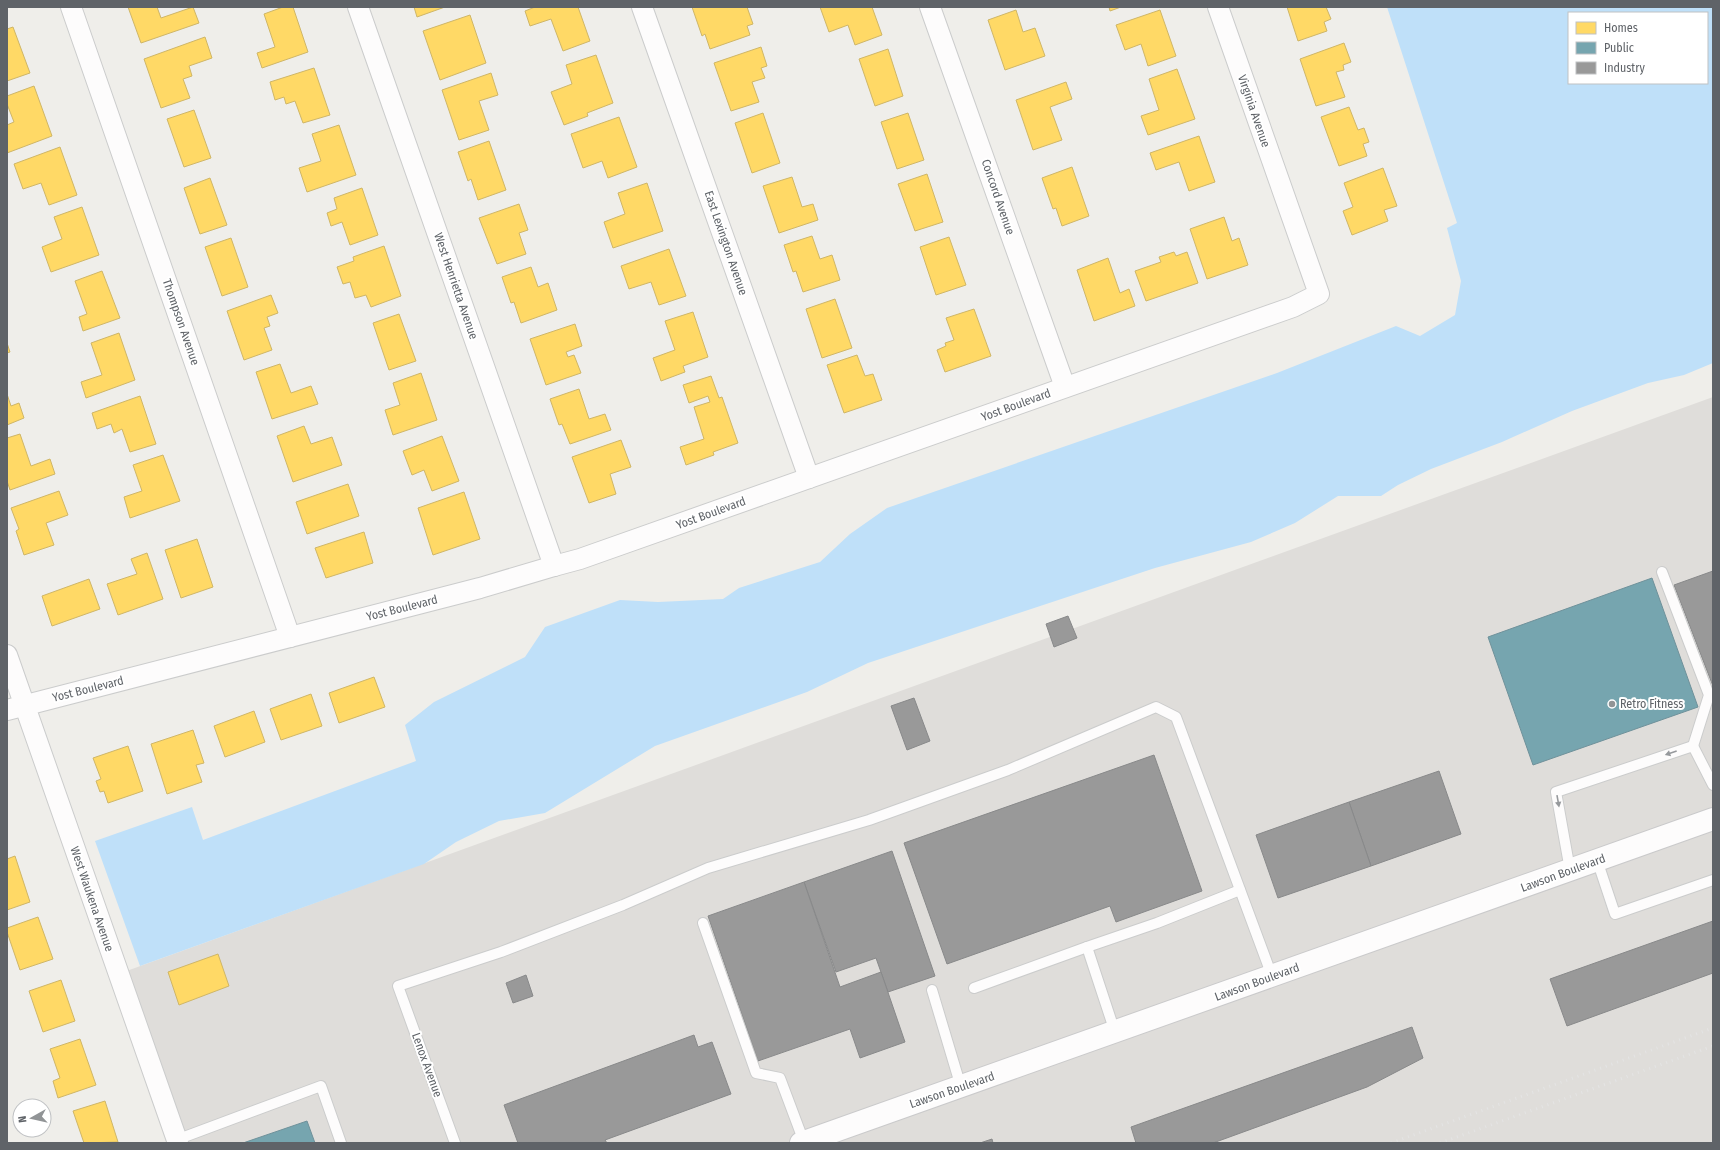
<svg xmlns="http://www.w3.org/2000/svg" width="1720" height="1150" viewBox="0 0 1720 1150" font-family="'Fira Sans Condensed',sans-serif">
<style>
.industrial{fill:#dfddda}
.water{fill:#bfe0f9;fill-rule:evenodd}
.homes{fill:#ffd966;stroke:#cfb667}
.public{fill:#76a5af;stroke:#6f919a}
.industry{fill:#999;stroke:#88898a}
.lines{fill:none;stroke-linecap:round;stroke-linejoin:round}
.lane-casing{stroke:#cbcccc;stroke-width:12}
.street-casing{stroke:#cbcccc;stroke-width:22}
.secondary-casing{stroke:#cacacb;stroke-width:24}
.lane{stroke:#fdfcfc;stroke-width:10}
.street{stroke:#fdfcfc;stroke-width:20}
.secondary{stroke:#fdfcfc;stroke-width:22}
.rail{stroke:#e4e4e4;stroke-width:3;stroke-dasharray:1 5;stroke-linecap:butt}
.oneway{fill:#96999c}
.poi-dot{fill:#919496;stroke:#fff;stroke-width:1.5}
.labels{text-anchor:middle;stroke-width:4;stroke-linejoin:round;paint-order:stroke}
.street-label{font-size:12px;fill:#5f6368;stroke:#fff}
.poi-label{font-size:12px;fill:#5f6368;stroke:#fff;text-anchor:start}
</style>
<rect width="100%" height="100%" fill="#efeeea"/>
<path class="industrial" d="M 1713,397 L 1713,1143 L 180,1143 L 121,973 Z"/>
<path class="water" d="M 1387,7 L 1713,7 L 1713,363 L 1684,375 L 1648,383 L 1572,411 L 1502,442 L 1431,469 L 1398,485 L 1381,496 L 1338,496 L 1295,523 L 1251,542 L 1155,568 L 868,663 L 807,692 L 655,746 L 545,813 L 499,821 L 456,842 L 424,864 L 140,966 L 95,841 L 192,807 L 203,840 L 416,761 L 405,725 L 434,702 L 525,657 L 545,627 L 620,600 L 658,602 L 723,599 L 739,588 L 820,562 L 850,534 L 887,508 L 1277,373 L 1396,326 L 1420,336 L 1455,315 L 1461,281 L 1447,228 L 1457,223 ZM 1569,13 L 1707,13 L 1707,83 L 1569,83 Z"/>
<g class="homes">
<path d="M 128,7 L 157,7 L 161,18 L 193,7 L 199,23 L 141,43 Z"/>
<path d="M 283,7 L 293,7 L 308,52 L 262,68 L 257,53 L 275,47 L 264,14 Z"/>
<path d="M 414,7 L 445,7 L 417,17 Z"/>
<path d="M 535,7 L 578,7 L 590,41 L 563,51 L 551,19 L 530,26 L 525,11 Z"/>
<path d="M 692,7 L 747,7 L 753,24 L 747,26 L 750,35 L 710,49 L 705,34 L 702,36 Z"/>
<path d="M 820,7 L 872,7 L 882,35 L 855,45 L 848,25 L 829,32 Z"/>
<path d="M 1109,7 L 1121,7 L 1110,11 Z"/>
<path d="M 1287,7 L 1326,7 L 1331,19 L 1324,22 L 1327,31 L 1298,41 Z"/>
<path d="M 1016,10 L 1023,32 L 1035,28 L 1045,56 L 1005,70 L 988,20 Z"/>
<path d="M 1160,10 L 1176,56 L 1148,66 L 1141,44 L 1125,50 L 1116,25 Z"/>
<path d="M 470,15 L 486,63 L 440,80 L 423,31 Z"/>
<path d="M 13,27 L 30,73 L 7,81 L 7,29 Z"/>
<path d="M 205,37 L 212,58 L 189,66 L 192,76 L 183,79 L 190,98 L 161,108 L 144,59 Z"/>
<path d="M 1344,43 L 1351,62 L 1343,65 L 1344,70 L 1336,72 L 1345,97 L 1316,106 L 1300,59 Z"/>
<path d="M 761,47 L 767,66 L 761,68 L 765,78 L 752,82 L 759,102 L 731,111 L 714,63 Z"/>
<path d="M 888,49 L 903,96 L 875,106 L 859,59 Z"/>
<path d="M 596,55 L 613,103 L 587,113 L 588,116 L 564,125 L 551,92 L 572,84 L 566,65 Z"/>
<path d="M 314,68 L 330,115 L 303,123 L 295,101 L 286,104 L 284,97 L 275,100 L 270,82 Z"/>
<path d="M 1177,69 L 1195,119 L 1148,135 L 1141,116 L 1159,110 L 1149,79 Z"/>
<path d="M 491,73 L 498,95 L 479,101 L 489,130 L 459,140 L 442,90 Z"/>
<path d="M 1066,82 L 1072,99 L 1050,107 L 1062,140 L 1033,150 L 1016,100 Z"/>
<path d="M 34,86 L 52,136 L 7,153 L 7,125 L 14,122 L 7,104 L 7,96 Z"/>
<path d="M 1349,107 L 1358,130 L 1364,128 L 1369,142 L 1363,144 L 1367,156 L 1339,166 L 1321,117 Z"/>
<path d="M 194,110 L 211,158 L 184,167 L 167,119 Z"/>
<path d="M 763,113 L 780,163 L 752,173 L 735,123 Z"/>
<path d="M 908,113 L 924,160 L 897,169 L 881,122 Z"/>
<path d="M 619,117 L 637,167 L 608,178 L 602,161 L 583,168 L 571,134 Z"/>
<path d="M 339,125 L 356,175 L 307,192 L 299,168 L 321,161 L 312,134 Z"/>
<path d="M 1199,136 L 1215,182 L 1189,191 L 1179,162 L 1156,170 L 1150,153 Z"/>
<path d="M 489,141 L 506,190 L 478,200 L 471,179 L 468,181 L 458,152 Z"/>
<path d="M 60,147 L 77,195 L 49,205 L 41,183 L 23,189 L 14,164 Z"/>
<path d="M 1072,167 L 1089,216 L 1062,226 L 1056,208 L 1053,209 L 1042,178 Z"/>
<path d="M 1383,168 L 1397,206 L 1384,210 L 1388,221 L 1352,235 L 1343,211 L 1353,207 L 1344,183 Z"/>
<path d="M 927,174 L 943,222 L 915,231 L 898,184 Z"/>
<path d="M 792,177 L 802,207 L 813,204 L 818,220 L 779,233 L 763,186 Z"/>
<path d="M 210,178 L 227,225 L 200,234 L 184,188 Z"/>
<path d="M 647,183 L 663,231 L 613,248 L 604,222 L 625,214 L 618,193 Z"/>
<path d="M 362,188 L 378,235 L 350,245 L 342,222 L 331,226 L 327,213 L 337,209 L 334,198 Z"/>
<path d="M 519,204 L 528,230 L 519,233 L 526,254 L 497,264 L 479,218 Z"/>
<path d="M 82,207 L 99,255 L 51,272 L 42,247 L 62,239 L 54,217 Z"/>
<path d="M 1224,217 L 1232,241 L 1239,238 L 1248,265 L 1207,279 L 1190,229 Z"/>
<path d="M 812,236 L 820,259 L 832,255 L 840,280 L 803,292 L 796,271 L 793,272 L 784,245 Z"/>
<path d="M 949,237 L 966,285 L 936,295 L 920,247 Z"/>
<path d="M 231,238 L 248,287 L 222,296 L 205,247 Z"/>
<path d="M 384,246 L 401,296 L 371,307 L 366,295 L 355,298 L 350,282 L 343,284 L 337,267 L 354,261 L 353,257 Z"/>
<path d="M 669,249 L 686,296 L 659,305 L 651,282 L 629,289 L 621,266 Z"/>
<path d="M 1174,252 L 1176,256 L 1187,252 L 1198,283 L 1146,301 L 1135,271 L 1161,262 L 1159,257 Z"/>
<path d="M 1108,258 L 1120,293 L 1129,289 L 1135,306 L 1094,321 L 1077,270 Z"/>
<path d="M 531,267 L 538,287 L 548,283 L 557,310 L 521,323 L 514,302 L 511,303 L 502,277 Z"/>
<path d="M 102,271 L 120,318 L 83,331 L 79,317 L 87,314 L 75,281 Z"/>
<path d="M 271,295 L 278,313 L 267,317 L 270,326 L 264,328 L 272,350 L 244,360 L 227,311 Z"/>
<path d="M 835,299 L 852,348 L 822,358 L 806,309 Z"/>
<path d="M 974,309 L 991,356 L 945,372 L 937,350 L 946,346 L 945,343 L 954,340 L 946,318 Z"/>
<path d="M 693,312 L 708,357 L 683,366 L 685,372 L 661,381 L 653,358 L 675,350 L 665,321 Z"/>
<path d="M 399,314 L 416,361 L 389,370 L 373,323 Z"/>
<path d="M 575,324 L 582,346 L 566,352 L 568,357 L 574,355 L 581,373 L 546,385 L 530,339 Z"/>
<path d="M 119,333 L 135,380 L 86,398 L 81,382 L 102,375 L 91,343 Z"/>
<path d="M 7,343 L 10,352 L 7,353 Z"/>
<path d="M 857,355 L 865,376 L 873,374 L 882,400 L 844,413 L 827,365 Z"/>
<path d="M 280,364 L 291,393 L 311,386 L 318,404 L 272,419 L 256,372 Z"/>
<path d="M 421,373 L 437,420 L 393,435 L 385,410 L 400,405 L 393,383 Z"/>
<path d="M 711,376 L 719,398 L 722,397 L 738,443 L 713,452 L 714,455 L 686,465 L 680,447 L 704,439 L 694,407 L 710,402 L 708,396 L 689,403 L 683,385 Z"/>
<path d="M 579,389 L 589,419 L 605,414 L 611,430 L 570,444 L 562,424 L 559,425 L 550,399 Z"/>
<path d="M 7,394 L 11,406 L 19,403 L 24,418 L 7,425 Z"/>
<path d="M 140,396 L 156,444 L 130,452 L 122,429 L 114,433 L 111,424 L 97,429 L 92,413 Z"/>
<path d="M 304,426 L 311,444 L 332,437 L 342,465 L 293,482 L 277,436 Z"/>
<path d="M 20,434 L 31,466 L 50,459 L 55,474 L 10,490 L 7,481 L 7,438 Z"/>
<path d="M 442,436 L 459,481 L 432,491 L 424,470 L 412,475 L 403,451 Z"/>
<path d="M 621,440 L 631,467 L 610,474 L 616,494 L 589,503 L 572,457 Z"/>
<path d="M 163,455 L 180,501 L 130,518 L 124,497 L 142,491 L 133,465 Z"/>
<path d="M 348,484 L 359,516 L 307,534 L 296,502 Z"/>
<path d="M 59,491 L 68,515 L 46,523 L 54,545 L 24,555 L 16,531 L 19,529 L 11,508 Z"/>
<path d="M 464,492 L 480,539 L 433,555 L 418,508 Z"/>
<path d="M 364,532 L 373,563 L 326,578 L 315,548 Z"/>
<path d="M 197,539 L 213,587 L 181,598 L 165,550 Z"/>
<path d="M 147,553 L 163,599 L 118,615 L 107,584 L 137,574 L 131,559 Z"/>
<path d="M 89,579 L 100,609 L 52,626 L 42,596 Z"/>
<path d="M 374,677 L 385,707 L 339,723 L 329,693 Z"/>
<path d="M 311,694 L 322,726 L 281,740 L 270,709 Z"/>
<path d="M 254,711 L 265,742 L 225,757 L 214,726 Z"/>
<path d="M 193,730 L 204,763 L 196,765 L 202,782 L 167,794 L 151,744 Z"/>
<path d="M 128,746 L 143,791 L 108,803 L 104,791 L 100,792 L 96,781 L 101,779 L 93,758 Z"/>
<path d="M 15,856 L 30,902 L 7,910 L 7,859 Z"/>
<path d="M 38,917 L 53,959 L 20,970 L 7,932 L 7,928 Z"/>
<path d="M 218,954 L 229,986 L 179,1005 L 168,972 Z"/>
<path d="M 61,980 L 75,1021 L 43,1032 L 29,991 Z"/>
<path d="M 80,1039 L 96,1085 L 58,1098 L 53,1081 L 60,1078 L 50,1049 Z"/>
<path d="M 105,1101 L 118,1142 L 84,1143 L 73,1111 Z"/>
</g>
<g class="public">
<path d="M 1652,578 L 1698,707 L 1533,765 L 1488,637 Z"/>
<path d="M 307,1121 L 315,1143 L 243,1143 Z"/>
</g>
<g class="industry">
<path d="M 1713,571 L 1713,686 L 1674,585 Z"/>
<path d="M 1068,616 L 1077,638 L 1054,647 L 1046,624 Z"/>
<path d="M 914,698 L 930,741 L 907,750 L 891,706 Z"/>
<path d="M 1154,755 L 1202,891 L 1116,922 L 1110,906 L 947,964 L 904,843 Z"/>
<path d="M 1439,771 L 1461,834 L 1371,866 L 1349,802 Z"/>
<path d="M 1349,802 L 1371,866 L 1278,898 L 1256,835 Z"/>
<path d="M 892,851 L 935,976 L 888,992 L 876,958 L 836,972 L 804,882 Z"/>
<path d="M 804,882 L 840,987 L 881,972 L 905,1042 L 860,1058 L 850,1029 L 758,1061 L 708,916 Z"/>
<path d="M 1713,921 L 1713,973 L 1567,1026 L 1550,979 Z"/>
<path d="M 526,975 L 533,996 L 513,1003 L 506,983 Z"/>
<path d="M 1412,1027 L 1423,1058 L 1367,1087 L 1213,1143 L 1136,1143 L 1131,1127 Z"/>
<path d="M 694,1035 L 698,1047 L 712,1042 L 731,1094 L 605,1140 L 607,1143 L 518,1143 L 504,1105 Z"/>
<path d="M 992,1139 L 993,1143 L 980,1143 Z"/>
</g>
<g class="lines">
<defs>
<g id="lane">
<path d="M 1662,572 L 1709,695 L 1693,746"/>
<path d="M 1597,860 L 1615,914 L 1713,880"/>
<path d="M 1570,870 L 1556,792 L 1693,746 L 1713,785"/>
<path d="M 703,923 L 756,1073 L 780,1078 L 804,1142"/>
<path d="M 1087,947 L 1157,923 L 1240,890"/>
<path d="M 974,988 L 1087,947 L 1115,1032"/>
<path d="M 932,990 L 961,1087"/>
<path d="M 176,1140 L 321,1086 L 341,1143"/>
<path d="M 455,1143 L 398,986 L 501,952 L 623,905 L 708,868 L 869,820 L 1008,770 L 1156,707 L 1176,717 L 1272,976"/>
</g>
<g id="street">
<path d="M 71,7 L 290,637"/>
<path d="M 358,7 L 554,566"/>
<path d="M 642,7 L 809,478"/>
<path d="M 930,7 L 1065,387"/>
<path d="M 7,655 L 178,1143"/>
<path d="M 7,710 L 480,588 L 554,566 L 580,559 L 1293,307 L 1319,294 L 1218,7"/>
</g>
<path id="secondary" d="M 801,1143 L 1713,819"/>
</defs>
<use href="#lane" class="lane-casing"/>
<use href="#street" class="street-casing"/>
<use href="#secondary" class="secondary-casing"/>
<use href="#lane" class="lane"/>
<use href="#street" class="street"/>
<use href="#secondary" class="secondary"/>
<g class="rail">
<path d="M 1391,1143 L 1713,1028"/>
<path d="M 1440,1143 L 1713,1046"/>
</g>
</g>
<defs><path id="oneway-solid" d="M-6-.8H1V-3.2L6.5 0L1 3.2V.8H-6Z"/></defs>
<g class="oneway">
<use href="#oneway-solid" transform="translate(1671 753) rotate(161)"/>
<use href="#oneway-solid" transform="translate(1558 801) rotate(80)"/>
</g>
<circle class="poi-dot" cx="1612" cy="704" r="4"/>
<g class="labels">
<g class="street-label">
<text transform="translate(1254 111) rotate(71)" y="4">Virginia Avenue</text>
<text transform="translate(998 197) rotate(71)" y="4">Concord Avenue</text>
<text transform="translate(726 243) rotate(71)" y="4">East Lexington Avenue</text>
<text transform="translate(456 286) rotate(71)" y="4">West Henrietta Avenue</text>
<text transform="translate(181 322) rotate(71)" y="4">Thompson Avenue</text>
<text transform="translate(1016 405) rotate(-20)" y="4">Yost Boulevard</text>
<text transform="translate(711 513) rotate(-20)" y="4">Yost Boulevard</text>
<text transform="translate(402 608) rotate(-14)" y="4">Yost Boulevard</text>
<text transform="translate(88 689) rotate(-14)" y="4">Yost Boulevard</text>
<text transform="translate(1563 873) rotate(-20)" y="4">Lawson Boulevard</text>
<text transform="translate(92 899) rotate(71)" y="4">West Waukena Avenue</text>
<text transform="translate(1257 982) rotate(-20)" y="4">Lawson Boulevard</text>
<text transform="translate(427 1065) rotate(70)" y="4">Lenox Avenue</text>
<text transform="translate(952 1090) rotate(-19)" y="4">Lawson Boulevard</text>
</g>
<g class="poi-label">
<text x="1620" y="708">Retro Fitness</text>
</g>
</g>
<rect width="1720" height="1150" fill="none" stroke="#5f6368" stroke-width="16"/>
<rect x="1568" y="12" width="140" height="72" fill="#ffffff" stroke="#bfc1c3"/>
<rect x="1576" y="22" width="20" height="12" fill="#ffd966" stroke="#bfc1c3"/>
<text x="1604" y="32" font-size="12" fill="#5f6368">Homes</text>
<rect x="1576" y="42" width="20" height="12" fill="#76a5af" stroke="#bfc1c3"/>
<text x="1604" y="52" font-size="12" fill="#5f6368">Public</text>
<rect x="1576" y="62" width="20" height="12" fill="#999999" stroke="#bfc1c3"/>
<text x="1604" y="72" font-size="12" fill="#5f6368">Industry</text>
<g transform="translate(32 1118) rotate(262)"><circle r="19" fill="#ffffff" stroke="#bfc1c3"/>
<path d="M0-3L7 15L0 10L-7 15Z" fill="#919496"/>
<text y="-6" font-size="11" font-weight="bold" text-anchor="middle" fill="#5f6368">N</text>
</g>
</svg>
